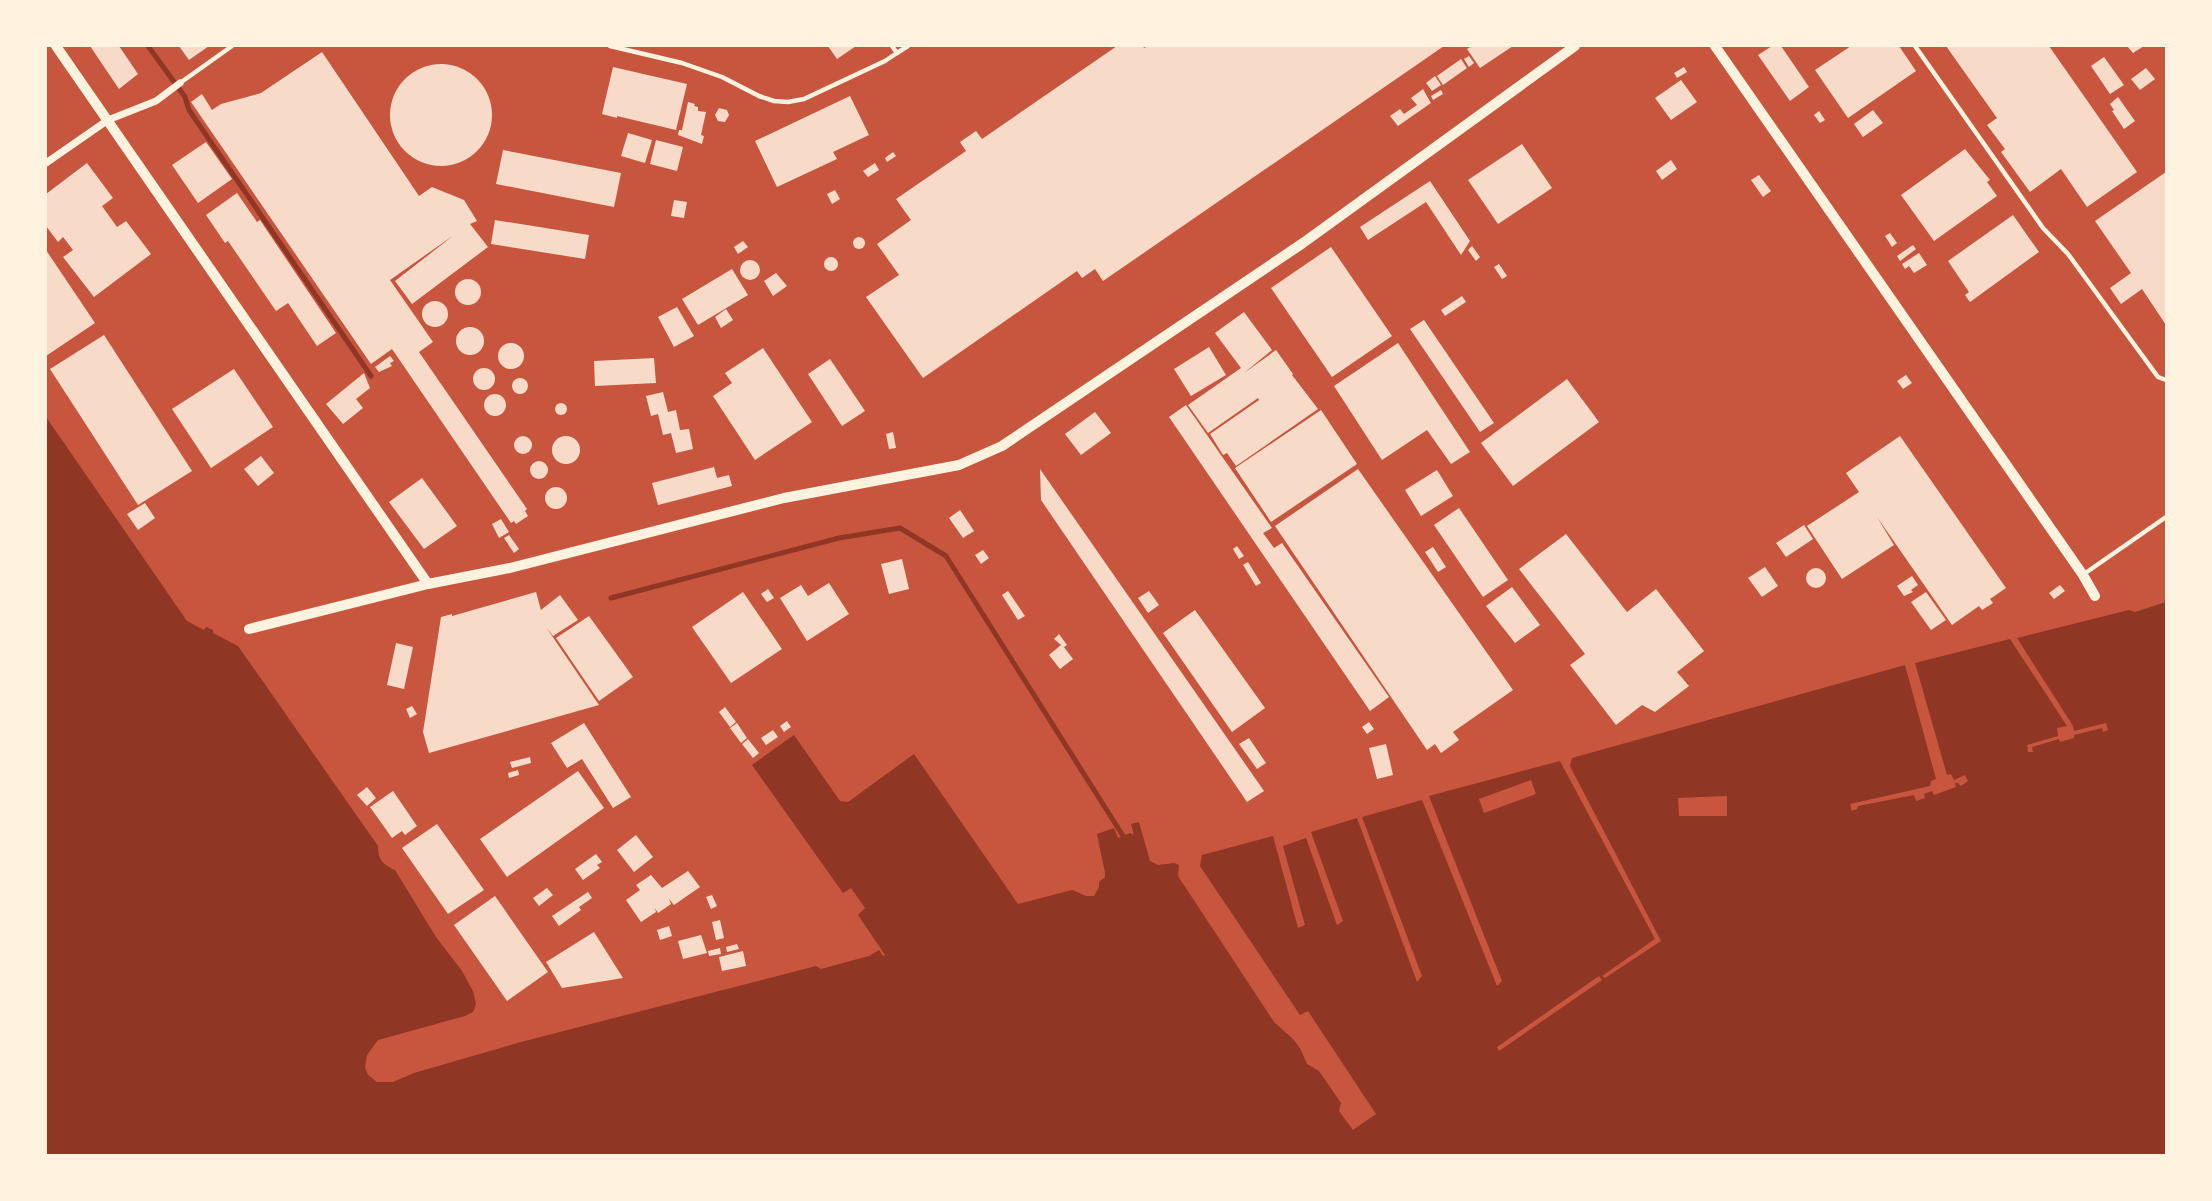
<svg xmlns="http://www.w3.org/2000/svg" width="2212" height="1201" viewBox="0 0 2212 1201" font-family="Montserrat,sans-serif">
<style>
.water{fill:#8f3625;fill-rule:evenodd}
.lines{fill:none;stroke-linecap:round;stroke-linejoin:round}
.stream{stroke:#8f3625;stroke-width:5}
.building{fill:#f7dbc8}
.service{stroke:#fff3e0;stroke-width:4.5}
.minor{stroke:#fff3e0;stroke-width:7}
.tertiary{stroke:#fff3e0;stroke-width:10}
</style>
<rect width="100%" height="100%" fill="#c8553d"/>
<path class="water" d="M 46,417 L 187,621 L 204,630 L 206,627 L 213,630 L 213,633 L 238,646 L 378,846 C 378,859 382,864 395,870 L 436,937 L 462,971 L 473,991 L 476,1004 L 473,1012 L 465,1016 L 378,1040 L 367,1055 L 365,1067 L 368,1075 L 377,1082 L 393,1082 L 414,1073 L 521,1042 L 816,966 L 821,969 L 869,956 L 879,950 L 883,956 L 885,955 L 858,915 L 865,908 L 851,888 L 843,893 L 752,765 L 794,735 L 840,801 L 848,802 L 914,754 L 1018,904 L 1072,890 L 1086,896 L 1094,896 L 1099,887 L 1099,882 L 1105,877 L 1105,873 L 1097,834 L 1114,828 L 1118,838 L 1130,833 L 1134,835 L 1131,824 L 1139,822 L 1150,861 L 1158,865 L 1174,863 L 1179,865 L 1178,876 L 1274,1022 L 1294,1040 L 1301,1050 L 1307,1064 L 1319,1071 L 1341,1103 L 1339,1111 L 1353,1130 L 1376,1114 L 1308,1011 L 1300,1015 L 1200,866 L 1202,855 L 1273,836 L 1298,928 L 1305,925 L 1283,846 L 1306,838 L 1337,925 L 1343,921 L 1311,832 L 1357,818 L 1417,982 L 1422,976 L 1362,817 L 1422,800 L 1497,986 L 1502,981 L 1429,796 L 1560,761 L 1655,939 L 1602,976 L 1605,978 L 1661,941 L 1570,766 L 1572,758 L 1905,665 L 1936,779 L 1931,781 L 1930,786 L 1850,804 L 1852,811 L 1857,809 L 1858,806 L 1914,795 L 1916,801 L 1925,798 L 1924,794 L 1932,791 L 1934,795 L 1956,787 L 1955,783 L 1958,783 L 1961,786 L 1968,781 L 1965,775 L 1954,780 L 1951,774 L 1947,775 L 1915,663 L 2010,639 L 2067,726 L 2057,728 L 2058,736 L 2027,745 L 2028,752 L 2033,752 L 2032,747 L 2059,739 L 2060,742 L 2074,738 L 2074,735 L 2102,728 L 2103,732 L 2108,730 L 2106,723 L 2074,731 L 2073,726 L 2017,638 L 2129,610 L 2135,612 L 2166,602 L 2166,1155 L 46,1155 ZM 1531,780 L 1536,794 L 1484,813 L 1479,799 ZM 1727,796 L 1727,816 L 1679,816 L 1678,798 ZM 1599,976 L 1602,980 L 1499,1051 L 1497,1047 Z"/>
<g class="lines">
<g class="stream">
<path d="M 148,46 L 185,97 L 189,110 L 371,376"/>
<path d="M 611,598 L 839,538 L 900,528 L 946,556 L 1125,839"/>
</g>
</g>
<g class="building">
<path d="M 90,46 L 119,46 L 138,74 L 119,89 Z"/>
<path d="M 179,46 L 209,46 L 189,60 Z"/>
<path d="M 828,46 L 856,46 L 837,59 Z"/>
<path d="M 1117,46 L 1143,46 L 1144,48 L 1148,46 L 1444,46 L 1103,281 L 1095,269 L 1082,278 L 1077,271 L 923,378 L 866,297 L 899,275 L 877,244 L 911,220 L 896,199 L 966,151 L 960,142 L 976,131 L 982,139 Z"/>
<path d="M 1472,46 L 1513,46 L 1480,68 L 1467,49 Z"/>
<path d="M 1772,46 L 1781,46 L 1809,87 L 1790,101 L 1758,55 Z"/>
<path d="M 1851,46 L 1899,46 L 1916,71 L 1848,118 L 1815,70 Z"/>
<path d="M 1946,46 L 2049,46 L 2137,172 L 2087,207 L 2061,169 L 2030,192 L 2001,152 L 2005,149 L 1987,125 L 1997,118 Z"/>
<path d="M 2127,46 L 2144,46 L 2133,53 Z"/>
<path d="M 322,52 L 419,196 L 432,187 L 464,200 L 477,221 L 470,224 L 488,247 L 412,304 L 395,281 L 454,235 L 390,280 L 433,342 L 419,352 L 527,509 L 525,511 L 528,516 L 516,524 L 514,521 L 511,523 L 392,349 L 371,364 L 191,102 L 202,94 L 212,110 L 221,104 L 261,93 Z"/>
<path d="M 1469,56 L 1474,63 L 1469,67 L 1464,59 Z"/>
<path d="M 2104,57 L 2124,85 L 2110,94 L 2091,66 Z"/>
<path d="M 1461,59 L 1467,68 L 1443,85 L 1437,76 Z"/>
<circle cx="441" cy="115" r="51"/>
<path d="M 613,67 L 687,84 L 676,130 L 617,116 L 617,118 L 602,114 Z"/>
<path d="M 1684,67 L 1687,72 L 1677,78 L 1674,73 Z"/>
<path d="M 2146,68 L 2155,79 L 2140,90 L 2131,79 Z"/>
<path d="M 1435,76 L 1441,85 L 1432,91 L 1426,83 Z"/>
<path d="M 1681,80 L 1697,102 L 1671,120 L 1655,98 Z"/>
<path d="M 1423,89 L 1431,103 L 1398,126 L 1390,116 L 1400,109 L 1404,114 L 1417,105 L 1411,98 Z"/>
<path d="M 1441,90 L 1443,94 L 1433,100 L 1431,96 Z"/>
<path d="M 850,96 L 869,135 L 833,152 L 837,159 L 777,187 L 755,141 Z"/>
<path d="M 2118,97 L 2135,121 L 2124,129 L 2112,111 L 2114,110 L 2110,104 Z"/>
<path d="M 688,102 L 695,104 L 694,106 L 698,107 L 698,111 L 706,112 L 701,135 L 704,136 L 702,144 L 678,135 L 679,130 L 682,130 Z"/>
<path d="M 719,108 L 727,110 L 729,115 L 725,122 L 718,121 L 715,115 Z"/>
<path d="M 1873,110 L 1883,123 L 1863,137 L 1854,124 Z"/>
<path d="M 1819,111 L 1825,120 L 1820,123 L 1814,115 Z"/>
<path d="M 628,133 L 652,140 L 645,163 L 621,156 Z"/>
<path d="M 656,140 L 683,147 L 677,171 L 650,164 Z"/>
<path d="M 206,142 L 232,179 L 198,203 L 172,165 Z"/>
<path d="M 1522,144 L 1552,188 L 1498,224 L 1468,180 Z"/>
<path d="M 1965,149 L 1990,180 L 1987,182 L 1997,196 L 1934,241 L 1901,195 Z"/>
<path d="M 503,150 L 621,173 L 614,207 L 496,184 Z"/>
<path d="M 893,152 L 896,156 L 887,162 L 885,158 Z"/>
<path d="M 1671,160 L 1677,169 L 1662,180 L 1656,171 Z"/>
<path d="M 87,163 L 113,198 L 102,206 L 117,227 L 126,221 L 151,254 L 94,297 L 63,257 L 73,250 L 63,237 L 58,242 L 46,226 L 46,194 Z"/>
<path d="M 875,163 L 879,170 L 868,177 L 863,171 Z"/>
<path d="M 2166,172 L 2166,325 L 2142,289 L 2121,304 L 2110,288 L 2131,273 L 2095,221 Z"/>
<path d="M 1759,175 L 1771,191 L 1763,197 L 1751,180 Z"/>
<path d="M 1430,181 L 1470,241 L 1461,255 L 1426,202 L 1368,240 L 1360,227 Z"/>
<path d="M 835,190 L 840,199 L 832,204 L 827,194 Z"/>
<path d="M 237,193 L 257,222 L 260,220 L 336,333 L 317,346 L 288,303 L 276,311 L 228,241 L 225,243 L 206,215 Z"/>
<path d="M 674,200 L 687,202 L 684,218 L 671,216 Z"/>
<path d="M 2013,215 L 2039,252 L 1970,302 L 1965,295 L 1969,292 L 1948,261 Z"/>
<path d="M 495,220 L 589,235 L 585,259 L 491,244 Z"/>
<path d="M 1890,233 L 1897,243 L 1892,247 L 1885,236 Z"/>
<circle cx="859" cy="243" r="6"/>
<path d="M 743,241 L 748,247 L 738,254 L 734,247 Z"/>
<path d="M 1913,245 L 1916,249 L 1900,261 L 1897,256 Z"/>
<path d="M 1472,246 L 1480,257 L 1476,261 L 1468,250 Z"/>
<path d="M 1331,247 L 1392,336 L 1332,377 L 1271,288 Z"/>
<path d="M 46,250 L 95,323 L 46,356 Z"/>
<path d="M 1919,253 L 1927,265 L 1914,273 L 1909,266 L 1905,269 L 1902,264 Z"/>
<circle cx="831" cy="264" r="7"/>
<circle cx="750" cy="270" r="10"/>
<path d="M 1499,264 L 1507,276 L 1502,279 L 1494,267 Z"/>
<path d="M 732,269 L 748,295 L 698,325 L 682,299 Z"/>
<path d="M 776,273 L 787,286 L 773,296 L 764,281 Z"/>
<circle cx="468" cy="292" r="13"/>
<path d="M 1462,296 L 1466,302 L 1445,316 L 1441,310 Z"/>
<circle cx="435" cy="314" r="13"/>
<path d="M 677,307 L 694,336 L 674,347 L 658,317 Z"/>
<path d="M 726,309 L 733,320 L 721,328 L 715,317 Z"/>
<path d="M 1244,312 L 1272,350 L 1244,373 L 1276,350 L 1293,374 L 1292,375 L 1318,409 L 1236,466 L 1227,453 L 1223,455 L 1210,434 L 1259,400 L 1258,398 L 1208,433 L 1188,405 L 1241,368 L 1215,333 Z"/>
<path d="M 1424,320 L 1494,423 L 1480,432 L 1410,329 Z"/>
<circle cx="470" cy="341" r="14"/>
<path d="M 104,335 L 192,471 L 138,505 L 50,369 Z"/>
<path d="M 1398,343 L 1470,452 L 1451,464 L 1427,430 L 1382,460 L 1334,386 Z"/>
<circle cx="511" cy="356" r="13"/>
<path d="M 1209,347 L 1226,375 L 1191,396 L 1174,369 Z"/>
<path d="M 763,348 L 812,422 L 755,460 L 713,396 L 732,383 L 725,373 Z"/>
<path d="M 390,356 L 394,361 L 390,363 L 392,366 L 379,372 L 375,367 Z"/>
<path d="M 654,358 L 656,383 L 595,386 L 594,361 Z"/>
<path d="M 830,359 L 865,411 L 842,426 L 808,374 Z"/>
<circle cx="484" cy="379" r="11"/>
<path d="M 234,369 L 273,427 L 211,468 L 172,409 Z"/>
<path d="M 364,373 L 370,388 L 356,399 L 363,408 L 343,424 L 326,404 Z"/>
<path d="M 1906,375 L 1912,383 L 1903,389 L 1897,381 Z"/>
<circle cx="520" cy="386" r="8"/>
<path d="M 1567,379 L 1599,422 L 1513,486 L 1481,443 Z"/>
<path d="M 663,392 L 668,412 L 676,410 L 680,430 L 689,429 L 693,449 L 676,453 L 671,433 L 663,435 L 658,414 L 651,416 L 646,396 Z"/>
<circle cx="495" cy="405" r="11"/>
<circle cx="561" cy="409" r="6"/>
<path d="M 1186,405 L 1272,528 L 1263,533 L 1274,548 L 1282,543 L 1389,697 L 1370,711 L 1169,417 Z"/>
<path d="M 1321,410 L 1357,464 L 1271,522 L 1235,468 Z"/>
<path d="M 1095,412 L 1111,433 L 1081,455 L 1065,434 Z"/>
<path d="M 893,432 L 896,448 L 889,449 L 886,434 Z"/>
<circle cx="566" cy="450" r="14"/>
<circle cx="523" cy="445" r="9"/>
<path d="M 1900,436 L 2006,588 L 1990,599 L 1993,603 L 1982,610 L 1979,606 L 1952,625 L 1877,517 L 1894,545 L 1842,579 L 1807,526 L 1859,492 L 1846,473 Z"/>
<path d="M 261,456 L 274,473 L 258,486 L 244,469 Z"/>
<circle cx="539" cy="470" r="9"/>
<path d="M 714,467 L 717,478 L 729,475 L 732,486 L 658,505 L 652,483 Z"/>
<path d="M 1040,469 L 1264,791 L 1247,802 L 1041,500 Z"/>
<path d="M 1358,469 L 1513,690 L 1453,732 L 1459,740 L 1441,753 L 1435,744 L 1427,750 L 1275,526 Z"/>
<path d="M 1437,470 L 1453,496 L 1421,516 L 1405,490 Z"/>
<path d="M 422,478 L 457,526 L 424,549 L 389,502 Z"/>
<circle cx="556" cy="498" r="11"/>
<path d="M 145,503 L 155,518 L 138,530 L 127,514 Z"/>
<path d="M 1459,508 L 1508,580 L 1483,597 L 1434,525 Z"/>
<path d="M 960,510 L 974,531 L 963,538 L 949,518 Z"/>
<path d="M 501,519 L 509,532 L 499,538 L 492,524 Z"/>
<path d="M 1804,525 L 1813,539 L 1786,557 L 1776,543 Z"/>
<path d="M 1566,534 L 1627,612 L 1656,589 L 1704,651 L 1677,672 L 1689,686 L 1655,712 L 1642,705 L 1616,725 L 1570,665 L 1585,654 L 1519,569 Z"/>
<path d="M 509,535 L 519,549 L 514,553 L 504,538 Z"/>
<path d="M 1237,546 L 1244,556 L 1239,559 L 1233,549 Z"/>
<path d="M 1433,547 L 1446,567 L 1438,572 L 1425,552 Z"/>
<path d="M 983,550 L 989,558 L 981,564 L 975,555 Z"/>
<path d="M 902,559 L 909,589 L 889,594 L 881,564 Z"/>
<path d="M 1248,562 L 1261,583 L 1256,586 L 1243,565 Z"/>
<path d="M 1765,567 L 1778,586 L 1762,597 L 1748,578 Z"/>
<circle cx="1816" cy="578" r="10"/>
<path d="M 1912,576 L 1918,585 L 1911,590 L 1913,592 L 1904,596 L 1897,586 Z"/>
<path d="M 829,583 L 849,614 L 807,641 L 780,598 L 801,585 L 808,596 Z"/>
<path d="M 2060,585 L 2065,591 L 2054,599 L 2049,593 Z"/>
<path d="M 1512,587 L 1540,625 L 1515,643 L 1486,606 Z"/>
<path d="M 768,589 L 774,598 L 767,602 L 761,594 Z"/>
<path d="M 1008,591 L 1025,616 L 1018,620 L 1002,595 Z"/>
<path d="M 1149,591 L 1159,605 L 1148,613 L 1138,598 Z"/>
<path d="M 536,592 L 541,610 L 560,595 L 578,620 L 553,636 L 546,627 L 599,705 L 429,753 L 423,732 L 441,617 L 452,614 L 452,616 Z"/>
<path d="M 743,592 L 782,649 L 731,683 L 692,627 Z"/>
<path d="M 1926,592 L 1946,620 L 1931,630 L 1911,602 Z"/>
<path d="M 1195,610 L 1265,708 L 1232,732 L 1163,633 Z"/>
<path d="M 589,616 L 633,677 L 599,701 L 556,638 Z"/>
<path d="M 1059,634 L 1067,645 L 1064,647 L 1073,659 L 1060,669 L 1049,655 L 1061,645 L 1054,639 Z"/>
<path d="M 396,643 L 413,647 L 404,689 L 387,685 Z"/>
<path d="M 412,706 L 417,714 L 410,718 L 406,709 Z"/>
<path d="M 725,707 L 736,722 L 730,727 L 719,712 Z"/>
<path d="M 787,721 L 791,727 L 784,732 L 780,726 Z"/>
<path d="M 1369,722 L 1374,729 L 1367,734 L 1362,727 Z"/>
<path d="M 584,723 L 631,797 L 613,808 L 582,759 L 567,768 L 551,743 Z"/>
<path d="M 737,723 L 747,738 L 741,743 L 730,728 Z"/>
<path d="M 773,730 L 778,737 L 766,745 L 761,738 Z"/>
<path d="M 1249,738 L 1266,763 L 1257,769 L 1239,744 Z"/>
<path d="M 748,739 L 759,753 L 753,758 L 742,744 Z"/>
<path d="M 1386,744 L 1393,775 L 1377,779 L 1369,748 Z"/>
<path d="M 530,757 L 531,763 L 512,768 L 510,762 Z"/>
<path d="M 518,770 L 519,775 L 509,778 L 508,773 Z"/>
<path d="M 578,771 L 604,808 L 507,877 L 480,839 Z"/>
<path d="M 367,787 L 376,798 L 367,806 L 357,795 Z"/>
<path d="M 393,791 L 417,826 L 405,835 L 402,831 L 392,838 L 370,807 Z"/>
<path d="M 437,824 L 484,890 L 448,914 L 402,848 Z"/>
<path d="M 636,835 L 653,857 L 634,872 L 617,850 Z"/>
<path d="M 596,854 L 602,862 L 597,865 L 600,868 L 583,880 L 575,869 Z"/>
<path d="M 688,871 L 700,887 L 674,905 L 669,899 L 671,904 L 658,913 L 655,908 L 656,912 L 641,922 L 626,900 L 640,890 L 636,885 L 651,875 L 662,888 Z"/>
<path d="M 547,888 L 553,895 L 539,906 L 533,898 Z"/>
<path d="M 588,892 L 592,898 L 579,907 L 581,910 L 559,926 L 552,916 Z"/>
<path d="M 712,895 L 717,906 L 711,909 L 706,897 Z"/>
<path d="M 495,896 L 548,972 L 507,1001 L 454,925 Z"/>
<path d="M 720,920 L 724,938 L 716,940 L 712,922 Z"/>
<path d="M 669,926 L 672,936 L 660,940 L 657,930 Z"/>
<path d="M 594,932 L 623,978 L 562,988 L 546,962 Z"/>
<path d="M 701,935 L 707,953 L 683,959 L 678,941 Z"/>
<path d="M 737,944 L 739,949 L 727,952 L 726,947 Z"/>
<path d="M 720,948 L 721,954 L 709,956 L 708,951 Z"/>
<path d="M 743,951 L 746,966 L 722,971 L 719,957 Z"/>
</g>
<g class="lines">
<g class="service">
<path d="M 610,46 L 682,63 L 722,77 L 759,96 L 774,101 L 788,102 L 804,99 L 885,61 L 897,53"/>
<path d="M 892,46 L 897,53 L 908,46"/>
<path d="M 1915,46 L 2043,228 L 2068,254 L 2158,377 L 2166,380"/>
<path d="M 180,83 L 232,46"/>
<path d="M 2084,574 L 2166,517"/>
</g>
<path class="minor" d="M 46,163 L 108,120 L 156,101 L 180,83"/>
<g class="tertiary">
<path d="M 56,46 L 428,584"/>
<path d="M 1715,46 L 2083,575 L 2095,596"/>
<path d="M 249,629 L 428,584 L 510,568 L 784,498 L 959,465 L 1002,446 L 1303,243 L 1575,46"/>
</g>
</g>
<rect width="2212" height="1201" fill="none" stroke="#fff3e0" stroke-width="94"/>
</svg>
